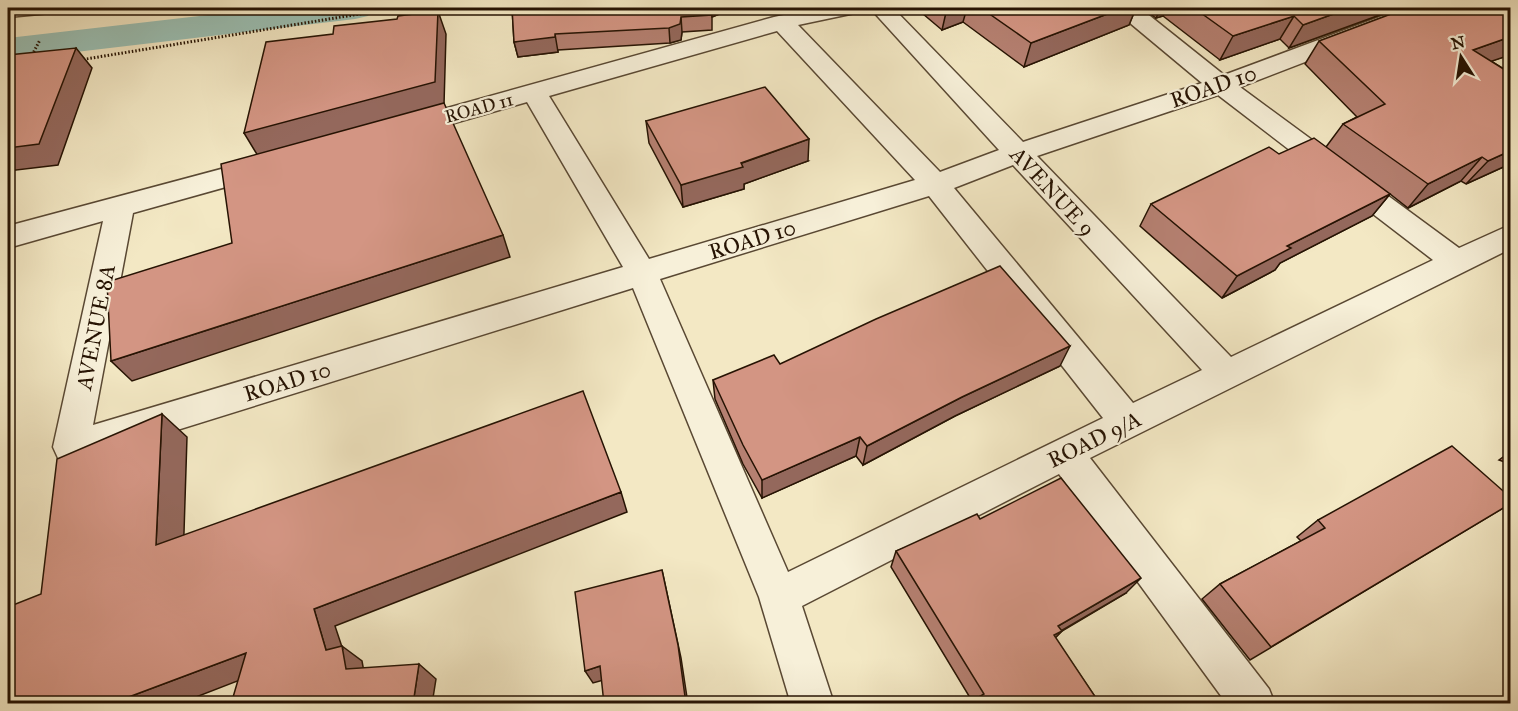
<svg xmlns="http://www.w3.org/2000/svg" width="1518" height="711" viewBox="0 0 1518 711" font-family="'IM FELL Great Primer',serif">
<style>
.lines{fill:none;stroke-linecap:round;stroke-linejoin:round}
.canal{fill:#9bc0b4;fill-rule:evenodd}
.minor-casing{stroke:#594833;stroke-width:3}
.path{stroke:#261303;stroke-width:3;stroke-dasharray:1.5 2;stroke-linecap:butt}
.minor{fill:#f7f0d9;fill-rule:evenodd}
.wall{fill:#b58071;stroke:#261303;stroke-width:1.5}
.shaded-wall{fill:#94685c;stroke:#261303;stroke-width:1.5}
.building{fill:#d39583;stroke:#261303;stroke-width:1.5}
.labels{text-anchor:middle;stroke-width:4.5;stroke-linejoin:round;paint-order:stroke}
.far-street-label{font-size:18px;fill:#261303;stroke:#f7f0d9}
.street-label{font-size:22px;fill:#261303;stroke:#f7f0d9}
</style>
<rect width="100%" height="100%" fill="#f3e8c4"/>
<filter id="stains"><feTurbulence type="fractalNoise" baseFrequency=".00333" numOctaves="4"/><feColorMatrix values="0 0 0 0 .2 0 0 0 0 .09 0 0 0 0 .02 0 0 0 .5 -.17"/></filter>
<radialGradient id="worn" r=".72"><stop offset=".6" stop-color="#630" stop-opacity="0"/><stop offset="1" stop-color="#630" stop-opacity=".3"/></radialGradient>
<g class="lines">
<path class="canal" d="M 268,8 L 373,8 L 368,16 L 355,19 L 8,60 L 8,38 Z"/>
<defs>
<g id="minor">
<path d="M 8,8 L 54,8 L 50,13 L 8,17 Z"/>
<path d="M 817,8 L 858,8 L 855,13 L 798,25 L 940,172 L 999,150 L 870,8 L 893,8 L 1023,142 L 1202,83 L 1118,13 L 1115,8 L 1140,8 L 1224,75 L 1404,8 L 1436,8 L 1432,13 L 1240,87 L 1459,248 L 1510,225 L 1510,249 L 1090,458 L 1269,689 L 1275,704 L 1227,704 L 1059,474 L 802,606 L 834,704 L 791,704 L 759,597 L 633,288 L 71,463 L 58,458 L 53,447 L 103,221 L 8,248 L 8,226 L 266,157 L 276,159 L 280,166 L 276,173 L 133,213 L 93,425 L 623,267 L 527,102 L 406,137 L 397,134 L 393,128 L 397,122 L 774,17 ZM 777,31 L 915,180 L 649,259 L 549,96 ZM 1218,95 L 1433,260 L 1231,357 L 1037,156 ZM 1013,165 L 1202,370 L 1133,403 L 954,188 ZM 929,196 L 1103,418 L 788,572 L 660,279 Z"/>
</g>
</defs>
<use href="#minor" class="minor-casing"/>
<g class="path">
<path d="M 32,55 L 40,40"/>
<path d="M 80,60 L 396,8"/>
</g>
<use href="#minor" class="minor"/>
</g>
<g class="wall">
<path d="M 512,8 L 734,8 L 712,17 L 712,30 L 682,32 L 681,40 L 670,43 L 558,50 L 558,52 L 518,57 L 514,42 Z"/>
<path d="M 916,8 L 1136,8 L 1129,25 L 1024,67 L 963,22 L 942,30 Z"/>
<path d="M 1142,8 L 1399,8 L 1289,48 L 1280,39 L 1220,60 L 1163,16 L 1156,18 Z"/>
<path d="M 1407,8 L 1510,8 L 1510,55 L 1491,61 L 1510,73 L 1510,164 L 1466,184 L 1461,181 L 1408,208 L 1390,194 L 1372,216 L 1280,263 L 1275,270 L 1222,298 L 1140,226 L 1151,204 L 1279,154 L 1326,147 L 1343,124 L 1357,117 L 1305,64 L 1319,41 Z"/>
<path d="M 646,121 L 808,161 L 744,184 L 744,189 L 683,207 L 649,143 Z"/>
<path d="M 780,364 L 1060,366 L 955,416 L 863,465 L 856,456 L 762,498 L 743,464 L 715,399 L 713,380 Z"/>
<path d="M 1510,452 L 1510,464 L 1499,460 Z"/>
<path d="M 1510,504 L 1250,660 L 1202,599 L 1220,584 L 1301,541 L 1297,537 L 1318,520 Z"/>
<path d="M 980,519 L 1126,593 L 1062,631 L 1055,638 L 1100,704 L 972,701 L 891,567 L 896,551 Z"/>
</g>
<g class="shaded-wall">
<path d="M 710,8 L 734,8 L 712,17 Z"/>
<path d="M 947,8 L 967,8 L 963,22 L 942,30 Z"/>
<path d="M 1123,8 L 1136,8 L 1129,25 L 1024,67 L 1031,43 Z"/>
<path d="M 1161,8 L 1166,8 L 1163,16 L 1156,18 Z"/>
<path d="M 1350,8 L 1399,8 L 1289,48 L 1303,25 Z"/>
<path d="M 438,11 L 446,34 L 444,105 L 258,156 L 244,133 Z"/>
<path d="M 1294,16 L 1280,39 L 1220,60 L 1233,36 Z"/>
<path d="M 681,17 L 682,32 L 681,40 L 670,43 L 669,28 Z"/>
<path d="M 555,34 L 558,52 L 518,57 L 514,42 Z"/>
<path d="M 1510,37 L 1510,55 L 1454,74 L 1473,50 Z"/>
<path d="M 76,48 L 92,68 L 58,165 L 8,171 L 8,148 Z"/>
<path d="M 809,139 L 808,161 L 744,184 L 744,189 L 683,207 L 681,185 Z"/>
<path d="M 1510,151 L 1510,164 L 1466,184 L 1488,161 Z"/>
<path d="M 1482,157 L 1461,181 L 1408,208 L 1428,184 Z"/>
<path d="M 1390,194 L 1372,216 L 1280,263 L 1275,270 L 1222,298 L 1237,276 L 1287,246 Z"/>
<path d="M 503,235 L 510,257 L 132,381 L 111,361 Z"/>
<path d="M 1070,346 L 1060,366 L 955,416 L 863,465 L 867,446 L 962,397 Z"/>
<path d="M 162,414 L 187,437 L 183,564 L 156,545 Z"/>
<path d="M 860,437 L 856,456 L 762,498 L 762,480 Z"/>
<path d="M 621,492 L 627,512 L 335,626 L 343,650 L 342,646 L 362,661 L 366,683 L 346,669 L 326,650 L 314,609 Z"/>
<path d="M 662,570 L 681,658 L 688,704 L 686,704 Z"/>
<path d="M 1141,578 L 1126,593 L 1054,635 L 1062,631 L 1049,644 L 1058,626 Z"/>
<path d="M 246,653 L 271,668 L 178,704 L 110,704 Z"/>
<path d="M 419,664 L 436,679 L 432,704 L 413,704 Z"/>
<path d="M 600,666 L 607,679 L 593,683 L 585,671 Z"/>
</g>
<g class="building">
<path d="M 512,8 L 711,8 L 712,15 L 681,17 L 680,24 L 669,28 L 555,34 L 555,37 L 514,42 Z"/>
<path d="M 981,8 L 1123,8 L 1031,43 Z"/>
<path d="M 1194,8 L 1350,8 L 1303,25 L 1294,16 L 1233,36 Z"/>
<path d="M 1407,8 L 1494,8 L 1510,17 L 1510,37 L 1473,50 L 1510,73 L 1510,151 L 1488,161 L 1482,157 L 1428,184 L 1343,124 L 1385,104 L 1319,41 Z"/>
<path d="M 438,11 L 435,82 L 244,133 L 266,42 L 333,34 L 334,26 L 397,19 L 398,16 Z"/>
<path d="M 76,48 L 39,144 L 8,148 L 8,55 Z"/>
<path d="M 765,87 L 809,139 L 741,163 L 743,167 L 681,185 L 646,121 Z"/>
<path d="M 444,103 L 503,235 L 111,361 L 107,282 L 232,243 L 221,164 Z"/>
<path d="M 1314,138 L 1390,194 L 1287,246 L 1291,248 L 1237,276 L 1151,204 L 1269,147 L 1279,154 Z"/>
<path d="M 1000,266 L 1070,346 L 962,397 L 867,446 L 860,437 L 762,480 L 743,445 L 713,380 L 774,355 L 780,364 L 876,319 Z"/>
<path d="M 583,391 L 621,492 L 314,609 L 326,650 L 342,646 L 346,669 L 419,664 L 413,704 L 231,704 L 246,653 L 110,704 L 8,704 L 8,607 L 41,594 L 57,459 L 162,414 L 156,545 Z"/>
<path d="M 1452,446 L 1510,497 L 1510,504 L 1271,647 L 1220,584 L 1325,528 L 1318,520 Z"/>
<path d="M 1061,478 L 1141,578 L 1058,626 L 1062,631 L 1054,635 L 1100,704 L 967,704 L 984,694 L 896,551 L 977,514 L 980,519 Z"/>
<path d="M 662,570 L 678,645 L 686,704 L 604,704 L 600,666 L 585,671 L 575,592 Z"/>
</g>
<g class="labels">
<g class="far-street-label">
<text transform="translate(479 108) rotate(-15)" y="6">ROAD 11</text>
</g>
<g class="street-label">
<text transform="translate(1213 86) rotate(-19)" y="8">ROAD 10</text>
<text transform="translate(1053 191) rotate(47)" y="8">AVENUE 9</text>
<text transform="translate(752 239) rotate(-17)" y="8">ROAD 10</text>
<text transform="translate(95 327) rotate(-79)" y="8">AVENUE 8A</text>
<text transform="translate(287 381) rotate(-17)" y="8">ROAD 10</text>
<text transform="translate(1094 439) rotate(-26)" y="8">ROAD 9/A</text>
</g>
</g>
<rect width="1518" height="711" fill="none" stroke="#f3e8c4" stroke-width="30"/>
<rect x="9" y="9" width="1500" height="693" fill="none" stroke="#261303" stroke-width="3"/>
<rect x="15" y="15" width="1488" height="681" fill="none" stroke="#261303" stroke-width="1.5"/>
<g transform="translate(1461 57) rotate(348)" stroke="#f7f0d9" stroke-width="4.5" paint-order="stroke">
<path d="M0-4.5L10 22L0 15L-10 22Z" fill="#261303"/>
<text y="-9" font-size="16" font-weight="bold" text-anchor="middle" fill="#261303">N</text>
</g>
<rect width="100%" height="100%" filter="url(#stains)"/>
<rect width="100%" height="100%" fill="url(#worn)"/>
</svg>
